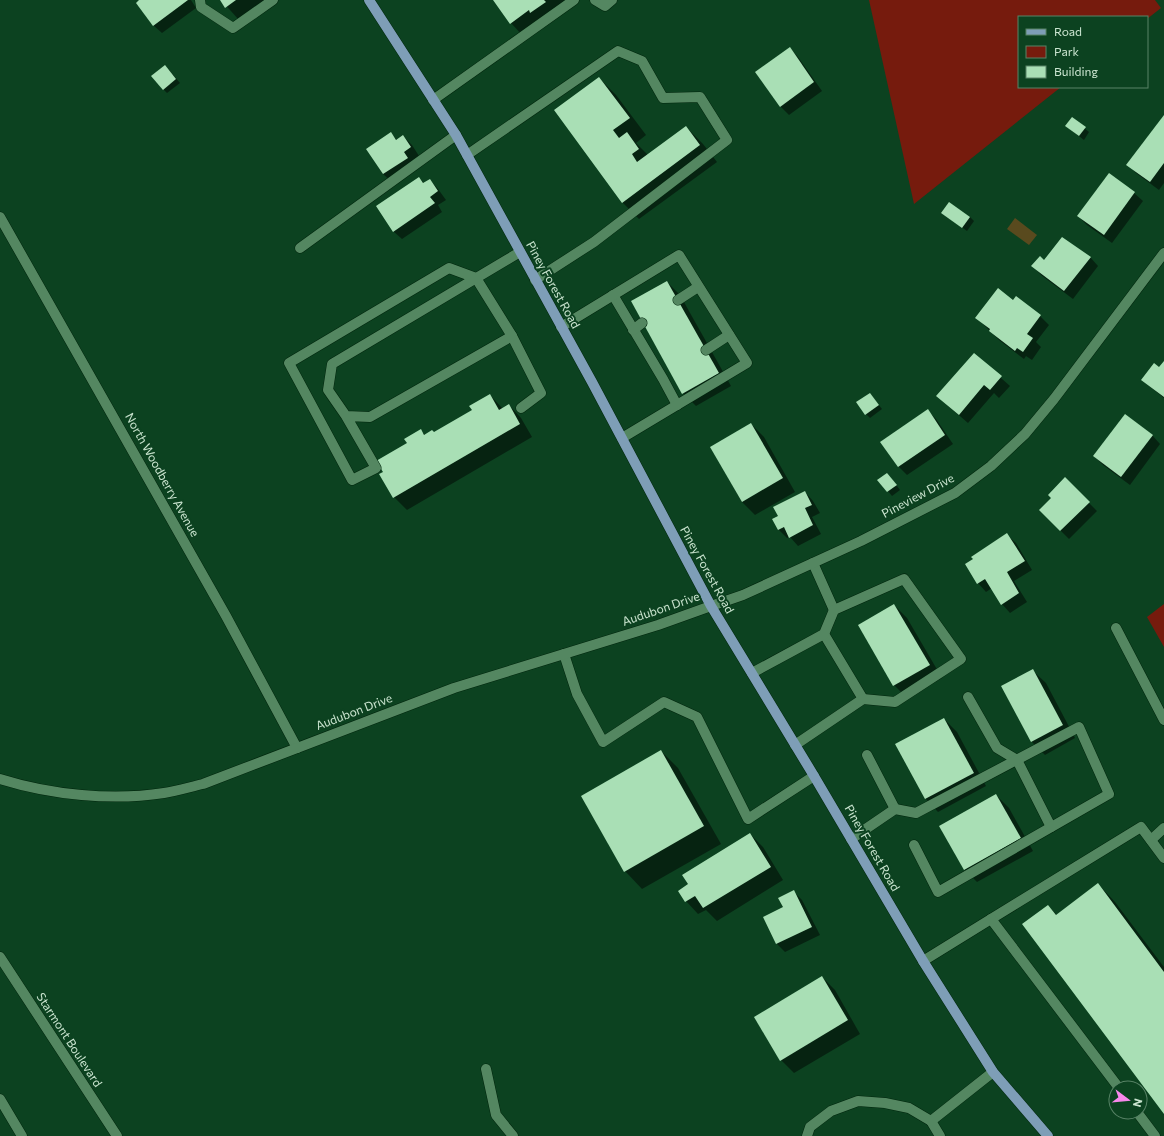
<svg xmlns="http://www.w3.org/2000/svg" width="1164" height="1136" viewBox="0 0 1164 1136" font-family="Commissioner,sans-serif">
<style>
.green{fill:#761b0d}
.water{fill:#594a1e}
.shadow{fill:#0007}
.building{fill:#a9dfb5}
.lines{fill:none;stroke-linecap:round;stroke-linejoin:round}
.service-casing{stroke:#00260d;stroke-width:11}
.minor-casing{stroke:#00260d;stroke-width:11}
.tertiary-casing{stroke:#00260d;stroke-width:11}
.primary-casing{stroke:#00260d;stroke-width:11}
.service{stroke:#548761;stroke-width:10}
.minor{stroke:#548761;stroke-width:10}
.tertiary{stroke:#548761;stroke-width:10}
.primary{stroke:#7e9eb7;stroke-width:10}
.labels{text-anchor:middle;stroke-width:4;stroke-linejoin:round;paint-order:stroke}
.street-label{font-size:12px;fill:#cbe5d0;stroke:#0c4220}
</style>
<rect width="100%" height="100%" fill="#0c4220"/>
<g class="green">
<path d="M 869,0 L 1155,0 L 1161,8 L 1147,19 L 1147,17 L 1019,17 L 1019,87 L 1061,87 L 914,204 Z"/>
<path d="M 1164,604 L 1164,647 L 1147,617 Z"/>
</g>
<path class="water" d="M 1015,218 L 1037,235 L 1029,245 L 1007,229 Z"/>
<g class="shadow">
<path d="M 141,0 L 191,0 L 196,8 L 162,33 L 153,25 Z"/>
<path d="M 221,0 L 274,0 L 239,20 Z"/>
<path d="M 495,0 L 575,0 L 523,36 L 511,23 Z"/>
<path d="M 790,48 L 798,57 L 822,91 L 789,115 L 780,106 Z"/>
<path d="M 169,70 L 180,83 L 167,93 L 163,89 Z"/>
<path d="M 599,78 L 616,95 L 646,135 L 636,143 L 648,155 L 686,127 L 703,144 L 717,162 L 639,219 L 622,202 Z"/>
<path d="M 1164,117 L 1164,183 L 1159,190 L 1136,173 L 1128,164 Z"/>
<path d="M 1072,118 L 1089,132 L 1084,140 L 1066,126 Z"/>
<path d="M 391,134 L 397,140 L 403,136 L 412,145 L 419,156 L 412,161 L 416,167 L 392,182 L 383,174 L 367,149 Z"/>
<path d="M 419,178 L 425,184 L 430,180 L 438,189 L 446,200 L 438,205 L 442,212 L 402,239 L 393,231 Z"/>
<path d="M 1134,193 L 1143,201 L 1112,243 L 1087,225 L 1078,216 Z"/>
<path d="M 942,213 L 970,217 L 974,221 L 967,231 Z"/>
<path d="M 1090,257 L 1098,266 L 1073,299 L 1041,275 L 1033,266 L 1044,261 Z"/>
<path d="M 667,282 L 680,295 L 731,386 L 696,406 L 683,393 Z"/>
<path d="M 1016,298 L 1040,316 L 1049,325 L 1036,342 L 1041,347 L 1032,360 L 1026,356 L 1024,359 L 999,340 L 977,318 L 1014,302 Z"/>
<path d="M 974,354 L 1010,386 L 999,398 L 994,393 L 968,423 L 946,404 Z"/>
<path d="M 1164,363 L 1164,398 L 1142,380 L 1160,369 Z"/>
<path d="M 870,394 L 882,409 L 870,418 L 866,414 Z"/>
<path d="M 490,395 L 503,409 L 509,405 L 521,418 L 532,437 L 407,510 L 394,497 L 384,473 L 408,443 L 421,431 L 425,435 L 434,433 L 473,410 Z"/>
<path d="M 928,411 L 936,419 L 953,444 L 907,475 L 898,466 Z"/>
<path d="M 751,424 L 764,437 L 795,492 L 755,515 L 742,502 L 711,447 Z"/>
<path d="M 1152,435 L 1160,444 L 1130,485 L 1103,465 L 1094,456 Z"/>
<path d="M 891,478 L 900,490 L 892,496 L 879,480 Z"/>
<path d="M 1065,479 L 1097,511 L 1069,539 L 1040,510 L 1053,498 Z"/>
<path d="M 805,492 L 813,501 L 820,513 L 812,517 L 821,534 L 798,546 L 790,537 L 787,538 L 779,530 L 774,520 L 780,516 Z"/>
<path d="M 1007,535 L 1016,543 L 1032,570 L 1014,581 L 1027,602 L 1010,613 L 1002,604 L 992,588 L 986,592 L 978,583 L 966,565 Z"/>
<path d="M 894,605 L 907,618 L 942,678 L 907,698 L 894,685 L 859,625 Z"/>
<path d="M 1033,671 L 1046,683 L 1075,738 L 1045,755 L 1032,742 L 1003,687 Z"/>
<path d="M 944,719 L 957,732 L 986,786 L 938,812 L 926,799 L 896,745 Z"/>
<path d="M 661,751 L 678,768 L 721,844 L 642,889 L 625,871 Z"/>
<path d="M 996,795 L 1009,808 L 1033,851 L 977,882 L 964,869 Z"/>
<path d="M 750,834 L 763,847 L 783,880 L 717,921 L 706,910 L 698,914 L 686,901 Z"/>
<path d="M 1098,884 L 1115,902 L 1164,967 L 1164,1113 L 1048,906 L 1057,915 Z"/>
<path d="M 794,892 L 802,900 L 820,935 L 785,952 L 777,944 L 784,907 Z"/>
<path d="M 822,977 L 835,990 L 860,1034 L 794,1073 L 781,1060 Z"/>
</g>
<g class="building">
<path d="M 139,0 L 188,0 L 153,26 L 136,3 Z"/>
<path d="M 220,0 L 236,0 L 225,8 Z"/>
<path d="M 493,0 L 544,0 L 546,2 L 530,13 L 529,10 L 510,24 Z"/>
<path d="M 790,47 L 814,82 L 780,107 L 755,72 Z"/>
<path d="M 165,65 L 176,79 L 163,90 L 151,76 Z"/>
<path d="M 599,77 L 630,118 L 613,130 L 619,138 L 627,132 L 639,149 L 632,154 L 637,162 L 686,126 L 700,145 L 622,203 L 554,110 Z"/>
<path d="M 1164,115 L 1164,163 L 1150,182 L 1126,165 Z"/>
<path d="M 1072,117 L 1086,127 L 1079,136 L 1065,126 Z"/>
<path d="M 391,132 L 396,140 L 403,135 L 411,147 L 404,152 L 408,158 L 383,174 L 366,149 Z"/>
<path d="M 1109,173 L 1135,192 L 1104,235 L 1077,216 Z"/>
<path d="M 419,177 L 423,183 L 430,179 L 438,191 L 430,197 L 435,203 L 393,232 L 376,206 Z"/>
<path d="M 949,202 L 970,217 L 962,228 L 941,213 Z"/>
<path d="M 1062,237 L 1091,257 L 1064,291 L 1031,266 L 1040,256 L 1044,260 Z"/>
<path d="M 667,281 L 719,373 L 682,394 L 631,301 Z"/>
<path d="M 998,288 L 1013,300 L 1016,296 L 1041,315 L 1027,334 L 1033,338 L 1023,352 L 1017,348 L 1015,351 L 989,331 L 990,329 L 975,318 Z"/>
<path d="M 974,353 L 1002,376 L 990,390 L 984,385 L 959,415 L 936,396 Z"/>
<path d="M 1164,361 L 1164,397 L 1141,380 L 1154,363 L 1159,367 Z"/>
<path d="M 870,393 L 879,405 L 865,415 L 856,402 Z"/>
<path d="M 490,394 L 499,410 L 509,404 L 520,424 L 393,498 L 379,474 L 383,472 L 376,461 L 407,443 L 404,439 L 421,429 L 424,435 L 432,430 L 434,432 L 472,410 L 469,406 Z"/>
<path d="M 928,409 L 945,435 L 898,467 L 880,442 Z"/>
<path d="M 1125,414 L 1153,435 L 1121,477 L 1093,456 Z"/>
<path d="M 751,423 L 783,478 L 742,502 L 710,447 Z"/>
<path d="M 887,473 L 897,485 L 887,492 L 877,480 Z"/>
<path d="M 1065,477 L 1090,502 L 1060,531 L 1039,510 L 1051,498 L 1048,495 Z"/>
<path d="M 805,491 L 812,505 L 805,508 L 813,525 L 789,538 L 784,527 L 778,530 L 772,519 L 778,516 L 773,507 Z"/>
<path d="M 1007,533 L 1025,561 L 1007,572 L 1019,593 L 1001,605 L 985,579 L 977,584 L 965,564 L 973,559 L 971,557 Z"/>
<path d="M 894,604 L 930,665 L 893,686 L 858,625 Z"/>
<path d="M 1033,669 L 1063,725 L 1031,742 L 1001,686 Z"/>
<path d="M 944,718 L 974,773 L 925,799 L 895,744 Z"/>
<path d="M 661,750 L 704,826 L 624,872 L 581,796 Z"/>
<path d="M 996,794 L 1021,838 L 964,870 L 939,826 Z"/>
<path d="M 750,833 L 771,867 L 703,908 L 695,896 L 685,902 L 678,891 L 688,884 L 682,875 Z"/>
<path d="M 1098,883 L 1164,972 L 1164,1114 L 1022,924 L 1048,905 L 1056,915 Z"/>
<path d="M 794,890 L 812,927 L 776,944 L 763,917 L 783,907 L 778,898 Z"/>
<path d="M 822,976 L 848,1020 L 780,1061 L 754,1017 Z"/>
</g>
<g class="lines">
<defs>
<g id="service">
<path d="M 200,0 L 201,7 L 233,28 L 273,0"/>
<path d="M 595,0 L 605,6 L 612,0"/>
<path d="M 433,100 L 574,0"/>
<path d="M 467,155 L 618,51 L 642,61 L 663,98 L 700,97 L 727,140 L 594,242 L 535,280"/>
<path d="M 300,248 L 456,135"/>
<path d="M 613,295 L 663,379 L 677,405"/>
<path d="M 678,300 L 698,287"/>
<path d="M 561,327 L 679,255 L 747,363 L 622,438"/>
<path d="M 633,330 L 642,323"/>
<path d="M 512,336 L 541,393 L 521,408"/>
<path d="M 706,350 L 729,335"/>
<path d="M 346,416 L 376,468 L 352,480 L 289,363 L 449,268 L 476,278 L 512,336 L 370,417 L 346,416 L 328,390 L 332,364 L 520,252"/>
<path d="M 813,563 L 834,610"/>
<path d="M 1116,628 L 1164,720"/>
<path d="M 824,634 L 863,699"/>
<path d="M 564,654 L 577,694 L 603,742 L 664,702 L 697,717 L 748,819 L 814,776"/>
<path d="M 752,673 L 824,634 L 834,610 L 904,579 L 961,659 L 895,702 L 863,699 L 795,745"/>
<path d="M 968,697 L 997,748 L 1017,760 L 1051,827"/>
<path d="M 867,755 L 895,809"/>
<path d="M 851,839 L 895,809 L 916,813 L 1079,727 L 1109,794 L 938,892 L 914,845"/>
<path d="M 1151,840 L 1164,828"/>
<path d="M 991,919 L 1141,827 L 1164,858"/>
<path d="M 923,961 L 991,919 L 1119,1088"/>
<path d="M 1137,1112 L 1155,1136"/>
<path d="M 931,1121 L 940,1136"/>
<path d="M 807,1136 L 810,1127 L 831,1111 L 858,1101 L 885,1103 L 909,1108 L 931,1121 L 993,1072"/>
</g>
<g id="minor">
<path d="M 0,217 L 226,616 L 297,748"/>
<path d="M 711,606 L 743,595 L 861,541 L 955,493 L 991,466 L 1025,434 L 1054,399 L 1164,253"/>
<path d="M 0,957 L 117,1136"/>
<path d="M 486,1069 L 496,1115 L 513,1136"/>
<path d="M 0,1099 L 22,1136"/>
</g>
<path id="tertiary" d="M 0,779 C 51,795 112,801 164,793 C 177,791 190,787 203,784 L 454,688 L 658,625 L 711,606"/>
<path id="primary" d="M 369,0 L 456,135 L 592,382 L 711,606 L 814,776 L 923,961 L 993,1072 L 1048,1136"/>
</defs>
<use href="#service" class="service-casing"/>
<use href="#minor" class="minor-casing"/>
<use href="#tertiary" class="tertiary-casing"/>
<use href="#primary" class="primary-casing"/>
<use href="#service" class="service"/>
<use href="#minor" class="minor"/>
<use href="#tertiary" class="tertiary"/>
<use href="#primary" class="primary"/>
</g>
<g class="labels">
<g class="street-label">
<text transform="translate(553 285) rotate(61)" y="4">Piney Forest Road</text>
<text transform="translate(162 475) rotate(61)" y="4">North Woodberry Avenue</text>
<text transform="translate(918 496) rotate(-28)" y="4">Pineview Drive</text>
<text transform="translate(707 570) rotate(61)" y="4">Piney Forest Road</text>
<text transform="translate(661 609) rotate(-19)" y="4">Audubon Drive</text>
<text transform="translate(354 712) rotate(-21)" y="4">Audubon Drive</text>
<text transform="translate(872 848) rotate(60)" y="4">Piney Forest Road</text>
<text transform="translate(69 1040) rotate(57)" y="4">Starmont Boulevard</text>
</g>
</g>
<rect x="1018" y="16" width="130" height="72" fill="#0c4220" stroke="#588366"/>
<rect x="1026" y="29" width="20" height="6" fill="#7e9eb7" stroke="#588366"/>
<text x="1054" y="36" font-size="12" fill="#cbe5d0">Road</text>
<rect x="1026" y="46" width="20" height="12" fill="#761b0d" stroke="#588366"/>
<text x="1054" y="56" font-size="12" fill="#cbe5d0">Park</text>
<rect x="1026" y="66" width="20" height="12" fill="#a9dfb5" stroke="#588366"/>
<text x="1054" y="76" font-size="12" fill="#cbe5d0">Building</text>
<g transform="translate(1128 1100) rotate(106)"><circle r="19" fill="#0c4220" stroke="#588366"/>
<path d="M0-3L7 15L0 10L-7 15Z" fill="#f888eb"/>
<text y="-6" font-size="11" font-weight="bold" text-anchor="middle" fill="#cbe5d0">N</text>
</g>
</svg>
